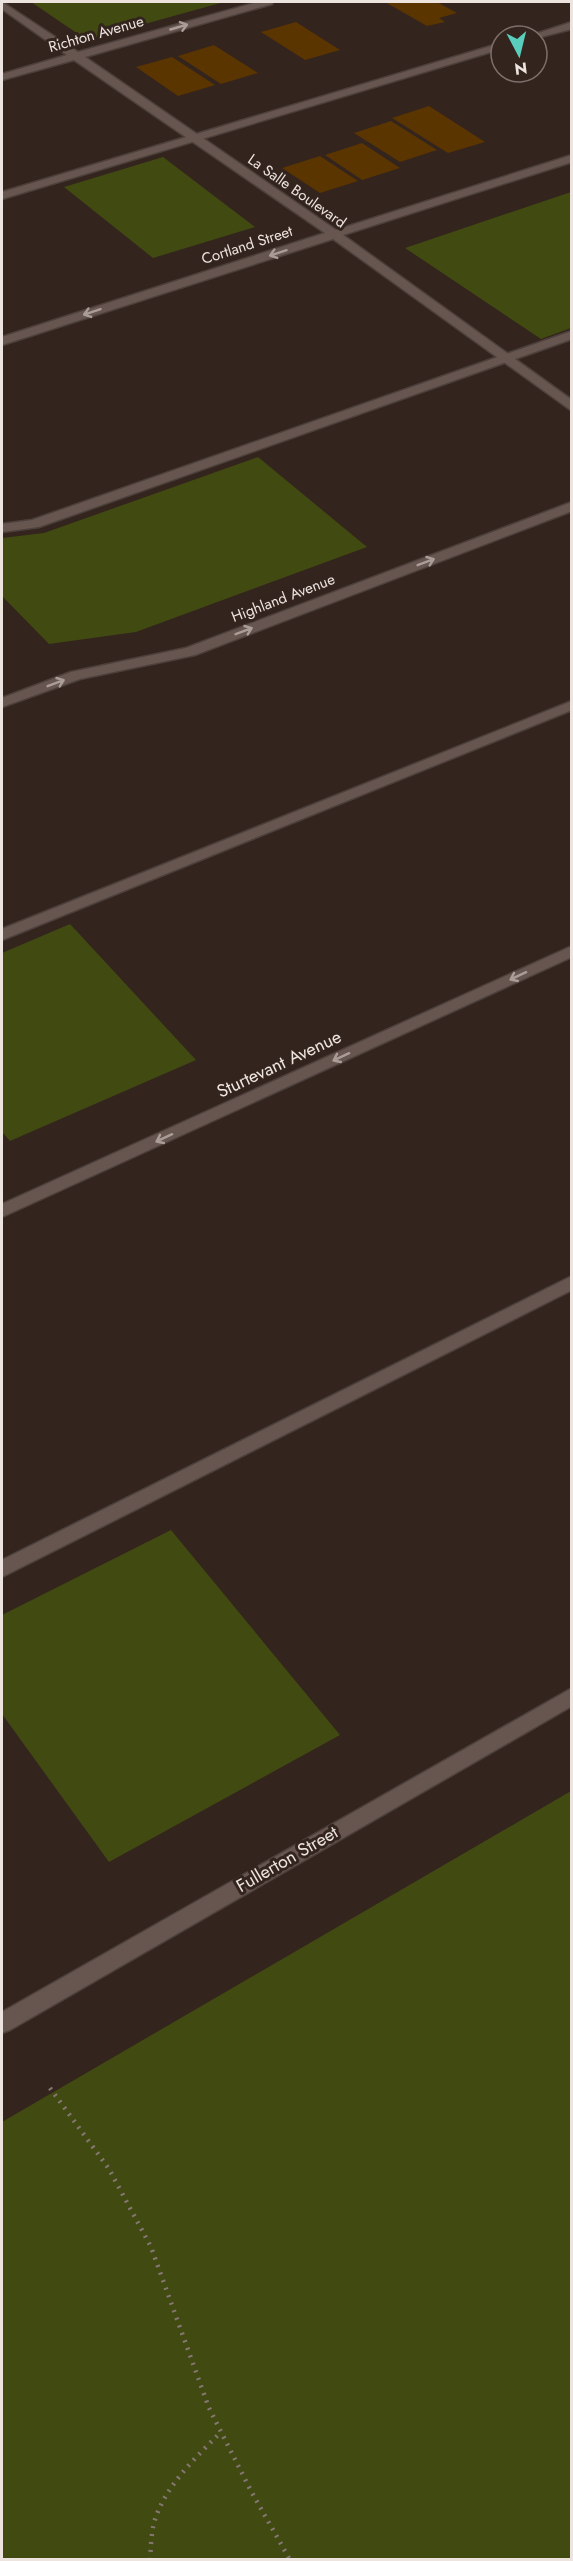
<svg xmlns="http://www.w3.org/2000/svg" width="573" height="2561" viewBox="0 0 573 2561" font-family="Jost,sans-serif">
<style>
.green{fill:#414a11}
.building{fill:#5b3500}
.lines{fill:none;stroke-linecap:round;stroke-linejoin:round}
.lane-casing{stroke:#4d403c;stroke-width:3}
.street-casing{stroke:#4d403c;stroke-width:3}
.path{stroke:#847772;stroke-width:4.5;stroke-dasharray:2 6;stroke-linecap:butt}
.lane{fill:#67564f;fill-rule:evenodd}
.street{fill:#67564f;fill-rule:evenodd}
.oneway{stroke:#aa9c97}
.labels{text-anchor:middle;stroke-width:6;stroke-linejoin:round;paint-order:stroke}
.far-street-label{font-size:15px;fill:#ede3df;stroke:#33241e}
.street-label{font-size:18px;fill:#ede3df;stroke:#33241e}
</style>
<rect width="100%" height="100%" fill="#33241e"/>
<g class="green">
<path d="M 31,2 L 224,2 L 87,40 Z"/>
<path d="M 163,157 L 255,227 L 153,258 L 64,187 Z"/>
<path d="M 571,192 L 571,328 L 541,339 L 405,248 Z"/>
<path d="M 258,457 L 367,547 L 136,632 L 49,644 L 2,596 L 2,538 L 44,533 Z"/>
<path d="M 70,924 L 196,1060 L 10,1141 L 2,1132 L 2,953 Z"/>
<path d="M 171,1530 L 340,1735 L 109,1862 L 2,1714 L 2,1615 Z"/>
<path d="M 571,1791 L 571,2559 L 2,2559 L 2,2122 Z"/>
</g>
<g class="building">
<path d="M 385,2 L 437,2 L 457,13 L 439,18 L 445,22 L 427,26 Z"/>
<path d="M 296,22 L 340,50 L 305,60 L 261,32 Z"/>
<path d="M 214,45 L 258,73 L 221,84 L 178,56 Z"/>
<path d="M 172,57 L 215,85 L 178,96 L 136,67 Z"/>
<path d="M 429,106 L 485,142 L 448,153 L 392,118 Z"/>
<path d="M 391,121 L 437,150 L 400,162 L 354,133 Z"/>
<path d="M 362,143 L 400,168 L 362,180 L 325,155 Z"/>
<path d="M 320,156 L 358,181 L 320,193 L 282,168 Z"/>
</g>
<g class="lines">
<defs>
<g id="lane">
<path d="M 572,22 L 572,29 L 537,38 L 537,36 L 529,36 Z"/>
<path d="M 501,43 L 501,49 L 2,199 L 2,192 Z"/>
<path d="M 572,331 L 572,339 L 39,527 L 2,532 L 2,524 L 32,520 Z"/>
<path d="M 572,701 L 572,710 L 2,940 L 2,929 Z"/>
<path d="M 572,1276 L 572,1290 L 2,1577 L 2,1560 Z"/>
</g>
<g id="street">
<path d="M 2,2 L 78,52 L 258,2 L 273,2 L 272,4 L 85,57 L 336,230 L 572,155 L 572,162 L 343,235 L 572,400 L 572,411 L 333,239 L 2,345 L 2,337 L 325,233 L 74,60 L 2,80 L 2,74 L 67,55 L 2,9 Z"/>
<path d="M 572,502 L 572,511 L 195,655 L 80,679 L 2,707 L 2,698 L 71,672 L 186,648 Z"/>
<path d="M 572,946 L 572,957 L 2,1217 L 2,1204 Z"/>
<path d="M 572,1688 L 572,1706 L 10,2030 L 2,2033 L 2,2012 Z"/>
</g>
</defs>
<use href="#lane" class="lane-casing"/>
<use href="#street" class="street-casing"/>
<g class="path">
<path d="M 50,2088 L 109,2169 L 151,2247 L 209,2408 L 251,2491 L 290,2560"/>
<path d="M 150,2560 C 151,2547 151,2535 154,2523 C 164,2487 196,2457 221,2432"/>
</g>
<use href="#lane" class="lane"/>
<use href="#street" class="street"/>
</g>
<defs><path id="oneway-shaft" d="M-6 0H5M1.5-3L5.5 0L1.5 3" fill="none" stroke-width="1.6" stroke-linecap="round" stroke-linejoin="round" transform="scale(1.5)"/></defs>
<g class="oneway">
<use href="#oneway-shaft" transform="translate(179 27) rotate(-16)"/>
<use href="#oneway-shaft" transform="translate(278 253) rotate(162)"/>
<use href="#oneway-shaft" transform="translate(92 312) rotate(162)"/>
<use href="#oneway-shaft" transform="translate(426 562) rotate(-21)"/>
<use href="#oneway-shaft" transform="translate(244 631) rotate(-21)"/>
<use href="#oneway-shaft" transform="translate(56 683) rotate(-21)"/>
<use href="#oneway-shaft" transform="translate(518 976) rotate(155)"/>
<use href="#oneway-shaft" transform="translate(341 1057) rotate(155)"/>
<use href="#oneway-shaft" transform="translate(164 1138) rotate(155)"/>
</g>
<g class="labels">
<g class="far-street-label">
<text transform="translate(96 34) rotate(-16)" y="5">Richton Avenue</text>
<text transform="translate(297 191) rotate(35)" y="5">La Salle Boulevard</text>
<text transform="translate(247 245) rotate(-18)" y="5">Cortland Street</text>
<text transform="translate(283 598) rotate(-21)" y="5">Highland Avenue</text>
</g>
<g class="street-label">
<text transform="translate(279 1064) rotate(-25)" y="6">Sturtevant Avenue</text>
<text transform="translate(287 1859) rotate(-30)" y="6">Fullerton Street</text>
</g>
</g>
<rect width="573" height="2561" fill="none" stroke="#ede3df" stroke-width="6"/>
<g transform="translate(519 54) rotate(173)"><circle r="28" fill="#33241e" stroke="#7d706b" stroke-width="1.5"/>
<path d="M0-4.5L10 22L0 15L-10 22Z" fill="#5acebd"/>
<text y="-9" font-size="16" font-weight="bold" text-anchor="middle" fill="#ede3df">N</text>
</g>
</svg>
